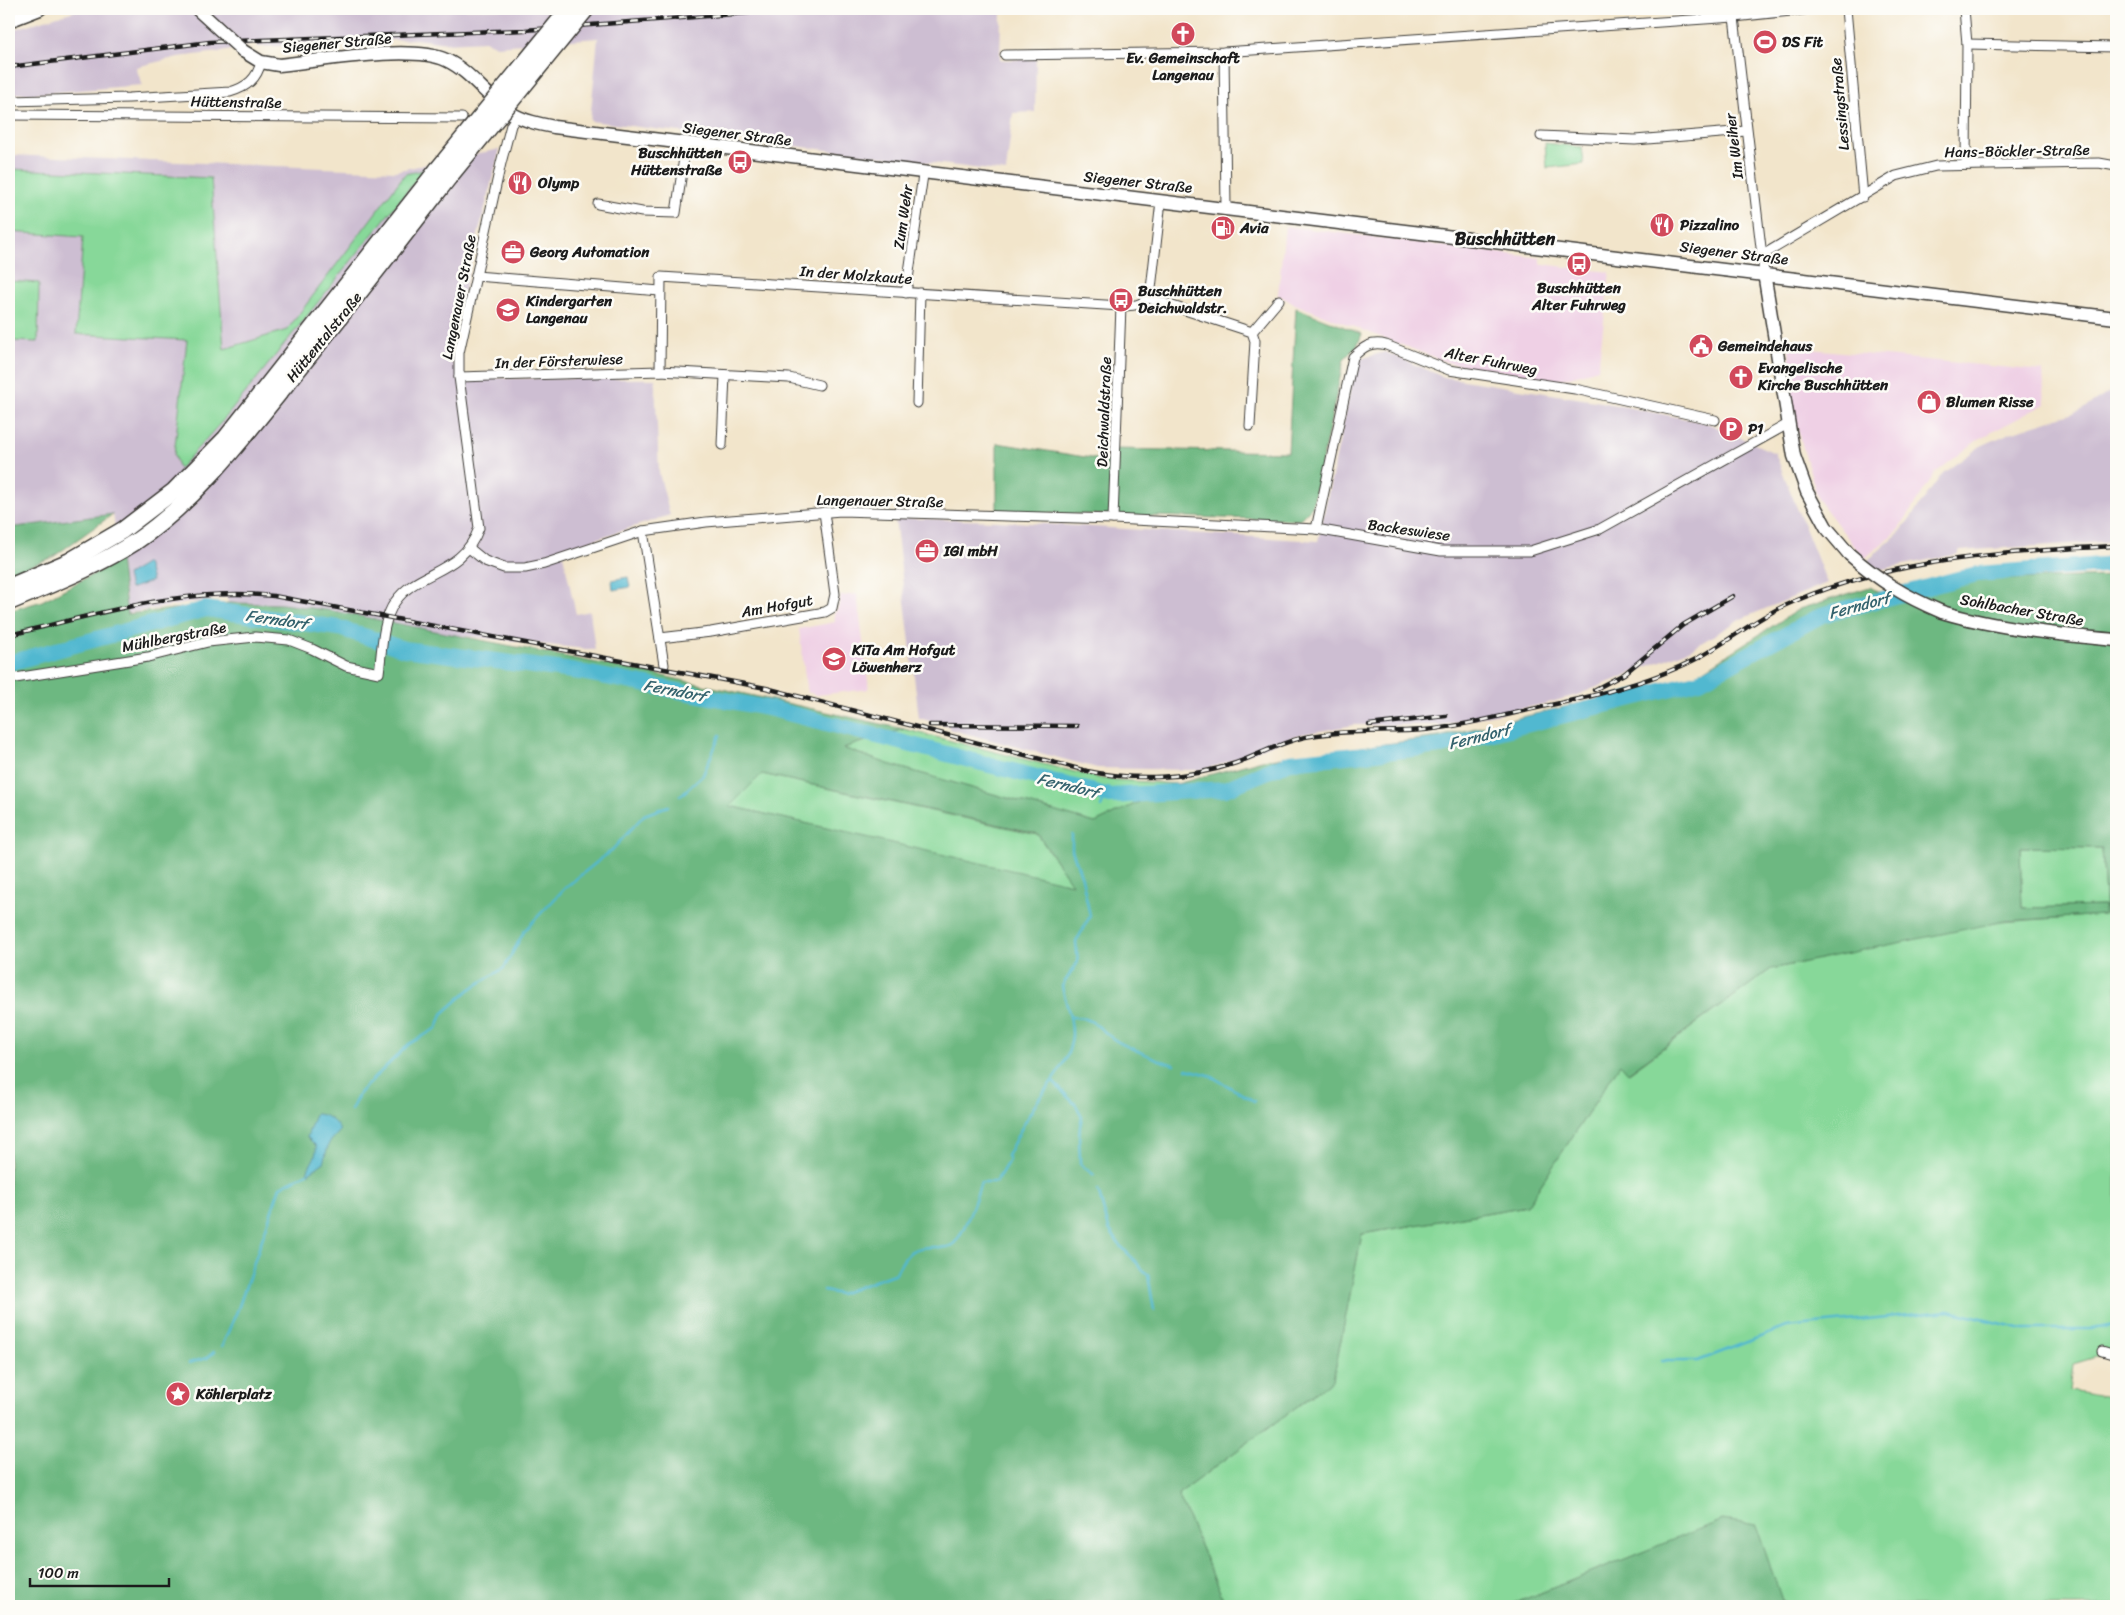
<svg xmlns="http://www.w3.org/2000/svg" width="2125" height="1615" viewBox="0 0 2125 1615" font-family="Sriracha,sans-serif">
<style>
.built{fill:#efd0e5}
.industrial{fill:#cdbed2}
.green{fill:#87d899;stroke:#527a5a}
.forest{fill:#6db881;stroke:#446a4e;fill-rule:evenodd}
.water{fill:#51b8d0;stroke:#366a76}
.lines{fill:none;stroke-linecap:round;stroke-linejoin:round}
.stream{stroke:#51b8d0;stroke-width:2.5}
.river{stroke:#51b8d0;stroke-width:16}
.street-casing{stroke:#3c3a36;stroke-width:11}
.secondary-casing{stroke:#3c3a36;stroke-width:15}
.highway-casing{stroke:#3c3a36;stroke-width:19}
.street{stroke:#fff;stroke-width:9}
.secondary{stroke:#fff;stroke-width:12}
.highway{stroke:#fff;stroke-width:16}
.rail-casing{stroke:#1c1c1c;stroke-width:4.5}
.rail{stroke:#fdfcf7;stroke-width:2.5;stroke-dasharray:8;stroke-linecap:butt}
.secondary-bridge-casing{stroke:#3c3a36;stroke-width:15;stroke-linecap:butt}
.highway-bridge-casing{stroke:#3c3a36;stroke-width:19;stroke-linecap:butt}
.secondary-bridge{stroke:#fff;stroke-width:12}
.highway-bridge{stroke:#fff;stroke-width:16}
.labels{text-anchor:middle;stroke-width:5;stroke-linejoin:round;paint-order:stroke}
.poi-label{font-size:15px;font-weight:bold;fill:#1c1c1c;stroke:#fdfcf7;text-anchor:start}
.street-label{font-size:15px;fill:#1c1c1c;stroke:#fdfcf7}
.water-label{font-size:16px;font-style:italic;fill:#34626d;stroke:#fdfcf7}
.quarter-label{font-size:18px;font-weight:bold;fill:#1c1c1c;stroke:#fdfcf7}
</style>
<rect width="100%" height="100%" fill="#fdfcf7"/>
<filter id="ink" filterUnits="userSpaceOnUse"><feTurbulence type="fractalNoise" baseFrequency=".02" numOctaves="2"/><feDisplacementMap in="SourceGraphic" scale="10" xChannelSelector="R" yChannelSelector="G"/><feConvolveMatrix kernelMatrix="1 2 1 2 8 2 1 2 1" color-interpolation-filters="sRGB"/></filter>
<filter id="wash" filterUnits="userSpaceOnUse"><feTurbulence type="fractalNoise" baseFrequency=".0096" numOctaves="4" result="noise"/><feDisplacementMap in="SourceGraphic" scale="20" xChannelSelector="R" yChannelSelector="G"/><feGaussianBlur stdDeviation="1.12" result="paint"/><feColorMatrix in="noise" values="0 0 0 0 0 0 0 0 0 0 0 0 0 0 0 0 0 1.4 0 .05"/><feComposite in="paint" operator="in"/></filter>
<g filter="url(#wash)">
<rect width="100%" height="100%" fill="#f2e5cb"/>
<g class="built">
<path d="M 1285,226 L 1540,258 L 1540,264 L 1610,272 L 1598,369 L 1555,381 L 1449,363 L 1297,305 L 1278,295 Z"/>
<path d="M 1789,347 L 2043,371 L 2045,404 L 1979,439 L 1935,473 L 1899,529 L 1864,559 L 1818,499 L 1793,413 Z"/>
<path d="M 857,594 L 869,689 L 817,695 L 807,692 L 799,629 L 835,622 L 834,614 L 838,608 L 841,596 Z"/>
</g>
<g class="industrial">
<path d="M 81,9 L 1048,9 L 1001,12 L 1000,60 L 1036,59 L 1035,112 L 1013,113 L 1006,172 L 590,121 L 598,38 L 497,46 L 485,41 L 447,43 L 415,39 L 259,47 L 255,43 L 227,51 L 178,57 L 136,67 L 142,85 L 32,94 L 9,93 L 9,31 Z"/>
<path d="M 500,149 L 447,356 L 463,378 L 655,379 L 659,473 L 670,515 L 562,550 L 576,614 L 590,611 L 595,650 L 429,632 L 333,611 L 282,604 L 228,603 L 227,597 L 128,613 L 9,641 L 9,628 L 126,600 L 113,514 L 9,528 L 9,155 L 395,171 Z"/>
<path d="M 1385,352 L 1444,377 L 1595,401 L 1707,423 L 1775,453 L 1827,583 L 1741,619 L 1691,649 L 1577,695 L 1544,704 L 1442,725 L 1354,725 L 1297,735 L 1219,765 L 1198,770 L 1097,768 L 949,729 L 949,726 L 919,718 L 895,518 L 997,521 L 1318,541 L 1357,360 Z"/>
<path d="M 2116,388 L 2116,541 L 1958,551 L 1958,554 L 1878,570 L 1867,561 L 1901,531 L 1943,473 L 1981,446 L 2010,433 L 2080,411 Z"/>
</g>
<g class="green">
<path d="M 1545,143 L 1582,147 L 1584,164 L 1547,168 Z"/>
<path d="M 9,169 L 211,178 L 224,349 L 287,330 L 405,174 L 424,170 L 226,417 L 179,469 L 174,455 L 187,340 L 76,334 L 83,237 L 9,232 Z"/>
<path d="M 9,281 L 39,283 L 38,342 L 9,341 Z"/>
<path d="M 904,729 L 1103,779 L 1177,784 L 1095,823 L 888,764 L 843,748 Z"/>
<path d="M 762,774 L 1037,834 L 1073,885 L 730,806 Z"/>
<path d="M 2020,847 L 2102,848 L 2106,915 L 2116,916 L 2116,1351 L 2073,1364 L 2070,1391 L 2116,1399 L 2116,1606 L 1787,1606 L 1723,1520 L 1508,1606 L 1226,1606 L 1178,1494 L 1333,1380 L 1362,1234 L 1527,1206 L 1620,1064 L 1629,1073 L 1771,969 L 1986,923 L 2103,915 L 2104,906 L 2022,908 Z"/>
<path d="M 2110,848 L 2116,848 L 2116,909 L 2113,909 Z"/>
</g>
<g class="forest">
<path d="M 1296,308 L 1362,334 L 1357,346 L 1344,359 L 1312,507 L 1299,520 L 997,512 L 997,443 L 1110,461 L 1112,449 L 1288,452 Z"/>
<path d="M 113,514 L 53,557 L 9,574 L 9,528 Z"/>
<path d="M 120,560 L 127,614 L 228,603 L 282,604 L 333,611 L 649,673 L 904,729 L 843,748 L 888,764 L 1095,823 L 1177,784 L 1262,760 L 1439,737 L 1695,676 L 1799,609 L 1870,587 L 1893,600 L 1981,580 L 2116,576 L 2116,848 L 2110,848 L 2113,908 L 2116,909 L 2116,916 L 2106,915 L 2102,848 L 2020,847 L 2022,908 L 2104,906 L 2104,915 L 2005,921 L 1771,969 L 1628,1073 L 1620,1064 L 1527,1206 L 1362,1234 L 1333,1380 L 1178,1494 L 1226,1606 L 9,1606 L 9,611 L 42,601 ZM 762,774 L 1037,833 L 1072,884 L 730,806 Z"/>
<path d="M 1722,1520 L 1756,1525 L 1783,1603 L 1787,1606 L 1508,1606 Z"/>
</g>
<g class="water">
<path d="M 147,563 L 152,581 L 130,589 L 127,575 Z"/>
<path d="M 628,577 L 630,587 L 613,590 L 612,580 Z"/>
<path d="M 315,1114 C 325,1113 337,1122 340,1131 L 329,1143 L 323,1163 L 309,1173 L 307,1173 C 310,1162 317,1159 316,1146 L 307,1137 Z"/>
</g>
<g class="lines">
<g class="stream">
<path d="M 727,708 L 729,701"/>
<path d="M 680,796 L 703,775 L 720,735"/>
<path d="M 1101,807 L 1106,795"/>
<path d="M 1071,1017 C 1095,1017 1097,1028 1115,1040 C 1126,1047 1161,1061 1174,1065"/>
<path d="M 1187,1069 L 1209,1075 L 1254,1101"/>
<path d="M 1053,1082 L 1076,1105 L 1082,1117 C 1077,1135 1080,1146 1080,1164 L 1094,1175"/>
<path d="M 351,1110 L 360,1092 L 409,1044 L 437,1028 L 442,1014 L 470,989 L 504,968 L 525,930 L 566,887 L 612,850 L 644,815 L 668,806"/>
<path d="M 1098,1190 L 1109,1229 L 1119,1244 L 1148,1275 L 1154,1310"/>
<path d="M 824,1291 L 840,1294 L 896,1273 C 907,1251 912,1246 937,1247 C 943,1248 947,1248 952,1245 C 963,1239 977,1194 981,1182 L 996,1182 L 1009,1160 L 1007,1156 C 1017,1136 1027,1117 1039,1099 C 1053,1079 1070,1061 1072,1035 C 1073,1019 1065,1002 1062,986 L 1078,962 L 1076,942 L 1090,916 L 1082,878 L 1072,850 L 1072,835"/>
<path d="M 222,1346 L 238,1309 L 280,1187 L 307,1173"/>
<path d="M 1661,1361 L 1698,1361 L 1786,1327 L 1949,1311 L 2023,1329 L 2092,1329 L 2116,1325"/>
<path d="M 189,1363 L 207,1358 L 214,1352"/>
</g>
<path class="river" d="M 9,663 L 206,609 L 339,628 L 404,649 L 580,672 L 772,709 L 1110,796 L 1225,789 L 1290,762 L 1441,746 L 1700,681 L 1822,615 L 1977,574 L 2116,564"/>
</g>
</g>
<g filter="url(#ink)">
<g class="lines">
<defs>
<g id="street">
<path d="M 1846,9 L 1863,197"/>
<path d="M 1964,9 L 1967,44 L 1966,164"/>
<path d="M 1734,17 L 1764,273"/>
<path d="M 1967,44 L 2116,47"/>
<path d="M 1224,52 L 1226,208"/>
<path d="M 1005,55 L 1224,52 L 1734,17 L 1811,9"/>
<path d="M 9,101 L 129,98 L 230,92 C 247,87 257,79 261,62"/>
<path d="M 9,115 L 462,118"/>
<path d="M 1541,136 L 1635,140 L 1746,131"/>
<path d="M 598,204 L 642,212 L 676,213 L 686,144"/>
<path d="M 1761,256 L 1896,176 L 1936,166 L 2099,163 L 2116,166"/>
<path d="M 476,276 L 660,291"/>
<path d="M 906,293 L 923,175"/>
<path d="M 1148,298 L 1252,332 L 1255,341 L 1250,426"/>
<path d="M 1252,332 L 1279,300"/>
<path d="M 660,371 L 661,277 L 1121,306 C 1136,306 1147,305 1151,289 L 1161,201"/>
<path d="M 459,377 L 660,371 L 789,378 L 819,385"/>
<path d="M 917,403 L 920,293"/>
<path d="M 722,445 L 725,375"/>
<path d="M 1113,519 L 1121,306"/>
<path d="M 1316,529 L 1353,357 C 1363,347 1371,341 1386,345 L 1449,370 L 1575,389 L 1715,420"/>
<path d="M 643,531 L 664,665"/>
<path d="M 469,548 L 485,561 L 504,568 L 525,568 L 544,564 L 643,531 L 706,522 L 841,511 L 1113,519 L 1316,529 L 1441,551 L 1530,551 L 1600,529 L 1788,424"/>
<path d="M 660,638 L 711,632 L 825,612 L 832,608 L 835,594 L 824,512"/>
<path d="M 9,679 L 148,657 L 208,642 L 255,637 L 289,640 L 312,649 L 346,666 L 379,673 C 382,651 382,620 395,602 C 418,569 462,575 479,528 L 459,377 L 459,353 L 501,163 L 511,125 L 517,116"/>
<path d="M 2102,1351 L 2116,1355"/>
</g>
<g id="secondary">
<path d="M 9,21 L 40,9"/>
<path d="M 243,51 L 261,62 L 279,65 C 319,61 412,44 446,60 C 472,72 487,98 511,113 C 524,121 539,124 554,127 C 1074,195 1596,250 2116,318"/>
<path d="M 1764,273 L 1794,456 L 1807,492 L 1826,527 L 1849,554"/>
<path d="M 1942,612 C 1995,628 2061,635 2116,640"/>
</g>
<g id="highway">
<path d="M 9,587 L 70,561 L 123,530 L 174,491 L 226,438 L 438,169"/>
<path d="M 9,602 C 51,584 96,567 135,542 C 194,502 239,443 283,388 C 340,318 394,248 449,177"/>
</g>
</defs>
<use href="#street" class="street-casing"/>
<use href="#secondary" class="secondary-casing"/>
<use href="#highway" class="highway-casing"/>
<use href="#street" class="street"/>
<use href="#secondary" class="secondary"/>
<use href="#highway" class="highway"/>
<defs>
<g id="rail">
<path d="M 9,67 L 210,42 L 525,30 L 798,9"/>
<path d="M 9,635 C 96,615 184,586 274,596 L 766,688 L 1087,771 C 1135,781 1189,779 1236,763 C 1261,754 1285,740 1311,736 C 1349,729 1386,733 1424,730 C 1458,727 1491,718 1524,711 C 1553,704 1584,699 1613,690 C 1642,682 1671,672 1698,658 C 1731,640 1760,615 1795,601 C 1896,558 2008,552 2116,546"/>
<path d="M 1594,690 L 1624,674 L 1683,625 L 1733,596"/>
<path d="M 930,725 L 1077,726"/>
<path d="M 1369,725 L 1446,716"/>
</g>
</defs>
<use href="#rail" class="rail-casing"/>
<use href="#rail" class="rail"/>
<defs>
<g id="secondary-bridge">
<path d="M 197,9 L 243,51"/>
<path d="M 1849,554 C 1880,581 1904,596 1942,612"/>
</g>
<g id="highway-bridge">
<path d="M 438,169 L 569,9"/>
<path d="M 449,177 L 586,9"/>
</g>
</defs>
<use href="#secondary-bridge" class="secondary-bridge-casing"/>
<use href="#highway-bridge" class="highway-bridge-casing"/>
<use href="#secondary-bridge" class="secondary-bridge"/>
<use href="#highway-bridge" class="highway-bridge"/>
</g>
</g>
<defs>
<symbol id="church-disc" viewBox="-11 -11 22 22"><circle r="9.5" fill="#d1495b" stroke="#fdfcf7"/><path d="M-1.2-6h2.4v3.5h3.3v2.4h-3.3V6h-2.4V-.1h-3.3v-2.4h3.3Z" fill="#fff"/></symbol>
<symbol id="stadium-disc" viewBox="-11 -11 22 22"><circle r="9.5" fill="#d1495b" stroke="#fdfcf7"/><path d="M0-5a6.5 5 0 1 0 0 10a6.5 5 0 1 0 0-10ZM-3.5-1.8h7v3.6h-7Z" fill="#fff"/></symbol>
<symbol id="bus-disc" viewBox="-11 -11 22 22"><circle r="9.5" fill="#d1495b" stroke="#fdfcf7"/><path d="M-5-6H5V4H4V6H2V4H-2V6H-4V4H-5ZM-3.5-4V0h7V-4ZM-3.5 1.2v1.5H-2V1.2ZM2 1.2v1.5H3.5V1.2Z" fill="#fff"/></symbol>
<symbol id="restaurant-disc" viewBox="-11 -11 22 22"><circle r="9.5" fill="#d1495b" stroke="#fdfcf7"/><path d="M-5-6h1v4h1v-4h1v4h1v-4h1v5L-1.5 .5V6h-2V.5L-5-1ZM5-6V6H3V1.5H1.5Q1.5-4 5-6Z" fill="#fff"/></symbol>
<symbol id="fuel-disc" viewBox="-11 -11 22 22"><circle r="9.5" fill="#d1495b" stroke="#fdfcf7"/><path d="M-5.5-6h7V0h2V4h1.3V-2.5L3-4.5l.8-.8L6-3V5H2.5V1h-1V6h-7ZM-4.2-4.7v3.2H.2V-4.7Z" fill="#fff"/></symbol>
<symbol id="office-disc" viewBox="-11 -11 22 22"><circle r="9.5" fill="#d1495b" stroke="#fdfcf7"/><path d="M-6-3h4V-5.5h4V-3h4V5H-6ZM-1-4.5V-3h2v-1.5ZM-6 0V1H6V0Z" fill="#fff"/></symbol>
<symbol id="school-disc" viewBox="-11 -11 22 22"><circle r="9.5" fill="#d1495b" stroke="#fdfcf7"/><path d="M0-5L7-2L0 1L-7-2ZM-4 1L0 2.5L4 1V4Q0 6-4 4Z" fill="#fff"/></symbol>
<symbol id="civic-disc" viewBox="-11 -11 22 22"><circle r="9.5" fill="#d1495b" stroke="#fdfcf7"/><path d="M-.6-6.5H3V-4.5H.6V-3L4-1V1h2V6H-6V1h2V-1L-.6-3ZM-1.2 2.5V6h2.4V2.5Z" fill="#fff"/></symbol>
<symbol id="shop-disc" viewBox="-11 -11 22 22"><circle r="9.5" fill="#d1495b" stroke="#fdfcf7"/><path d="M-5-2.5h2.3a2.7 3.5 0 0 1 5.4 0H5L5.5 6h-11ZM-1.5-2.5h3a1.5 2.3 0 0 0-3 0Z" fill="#fff"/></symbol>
<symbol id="parking-disc" viewBox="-11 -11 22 22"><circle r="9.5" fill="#d1495b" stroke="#fdfcf7"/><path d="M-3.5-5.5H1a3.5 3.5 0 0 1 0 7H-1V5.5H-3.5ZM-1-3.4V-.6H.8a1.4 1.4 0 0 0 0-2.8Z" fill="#fff"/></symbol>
<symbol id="sight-disc" viewBox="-11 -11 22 22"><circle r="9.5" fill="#d1495b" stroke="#fdfcf7"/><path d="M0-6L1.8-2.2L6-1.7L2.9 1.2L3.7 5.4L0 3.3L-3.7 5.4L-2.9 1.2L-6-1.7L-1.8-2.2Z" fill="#fff"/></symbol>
</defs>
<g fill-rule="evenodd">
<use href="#church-disc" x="1169" y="20" width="28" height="28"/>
<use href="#stadium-disc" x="1751" y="28" width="28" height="28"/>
<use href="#bus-disc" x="726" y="148" width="28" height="28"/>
<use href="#restaurant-disc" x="506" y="169" width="28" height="28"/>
<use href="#restaurant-disc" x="1648" y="211" width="28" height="28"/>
<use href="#fuel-disc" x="1209" y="214" width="28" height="28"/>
<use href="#office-disc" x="499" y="238" width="28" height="28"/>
<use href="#bus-disc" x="1565" y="250" width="28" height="28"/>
<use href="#bus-disc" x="1107" y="286" width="28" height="28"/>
<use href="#school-disc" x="494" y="296" width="28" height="28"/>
<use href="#civic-disc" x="1687" y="332" width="28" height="28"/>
<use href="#church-disc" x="1727" y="363" width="28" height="28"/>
<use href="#shop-disc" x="1915" y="388" width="28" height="28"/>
<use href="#parking-disc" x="1717" y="415" width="28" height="28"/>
<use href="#office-disc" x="913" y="537" width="28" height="28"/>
<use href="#school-disc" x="820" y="645" width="28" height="28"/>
<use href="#sight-disc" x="164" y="1380" width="28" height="28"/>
</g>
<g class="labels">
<g class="poi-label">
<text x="1782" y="47">DS Fit</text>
<text x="1183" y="63" text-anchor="middle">Ev. Gemeinschaft<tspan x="1183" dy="17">Langenau</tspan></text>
<text x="722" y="158" text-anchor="end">Buschhütten<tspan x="722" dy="17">Hüttenstraße</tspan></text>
<text x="538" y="188">Olymp</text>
<text x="1680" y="230">Pizzalino</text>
<text x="1240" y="233">Avia</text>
<text x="530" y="257">Georg Automation</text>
<text x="1579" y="293" text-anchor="middle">Buschhütten<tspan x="1579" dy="17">Alter Fuhrweg</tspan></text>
<text x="1138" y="296">Buschhütten<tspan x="1138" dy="17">Deichwaldstr.</tspan></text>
<text x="526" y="306">Kindergarten<tspan x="526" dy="17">Langenau</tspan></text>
<text x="1718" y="351">Gemeindehaus</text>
<text x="1758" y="373">Evangelische<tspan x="1758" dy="17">Kirche Buschhütten</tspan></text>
<text x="1946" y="407">Blumen Risse</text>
<text x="1748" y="434">P1</text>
<text x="944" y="556">IGI mbH</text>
<text x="852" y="655">KiTa Am Hofgut<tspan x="852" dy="17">Löwenherz</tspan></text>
<text x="196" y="1399">Köhlerplatz</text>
</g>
<g class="street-label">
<text transform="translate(337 43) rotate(-5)" y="5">Siegener Straße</text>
<text transform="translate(236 102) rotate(1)" y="5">Hüttenstraße</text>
<text transform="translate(1840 104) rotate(-95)" y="5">Lessingstraße</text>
<text transform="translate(737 134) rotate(7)" y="5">Siegener Straße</text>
<text transform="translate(1734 146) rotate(-97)" y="5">Im Weiher</text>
<text transform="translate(2017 151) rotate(-1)" y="5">Hans-Böckler-Straße</text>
<text transform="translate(1138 182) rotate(6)" y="5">Siegener Straße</text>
<text transform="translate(903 217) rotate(-82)" y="5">Zum Wehr</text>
<text transform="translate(1734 253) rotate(7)" y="5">Siegener Straße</text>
<text transform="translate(856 275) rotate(4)" y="5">In der Molzkaute</text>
<text transform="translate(459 297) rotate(-79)" y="5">Langenauer Straße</text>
<text transform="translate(324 337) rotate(-51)" y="5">Hüttentalstraße</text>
<text transform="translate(559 361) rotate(-2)" y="5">In der Försterwiese</text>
<text transform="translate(1491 361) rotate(11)" y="5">Alter Fuhrweg</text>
<text transform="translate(1104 412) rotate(-88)" y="5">Deichwaldstraße</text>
<text transform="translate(880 501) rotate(1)" y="5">Langenauer Straße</text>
<text transform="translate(1409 530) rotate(8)" y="5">Backeswiese</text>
<text transform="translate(777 606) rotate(-10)" y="5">Am Hofgut</text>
<text transform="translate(2022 610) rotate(10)" y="5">Sohlbacher Straße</text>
<text transform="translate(174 637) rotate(-11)" y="5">Mühlbergstraße</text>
</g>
<g class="water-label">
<text transform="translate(1859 605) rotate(-15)" y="6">Ferndorf</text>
<text transform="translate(277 619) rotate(8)" y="6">Ferndorf</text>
<text transform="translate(675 690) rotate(11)" y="6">Ferndorf</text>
<text transform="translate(1479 736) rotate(-14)" y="6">Ferndorf</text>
<text transform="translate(1068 785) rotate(14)" y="6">Ferndorf</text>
</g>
<g class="quarter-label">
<text x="1505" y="245">Buschhütten</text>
</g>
</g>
<rect width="2125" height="1615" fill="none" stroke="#fdfcf7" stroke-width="30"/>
<path d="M30 1578v8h139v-8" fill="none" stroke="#1c1c1c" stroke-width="2.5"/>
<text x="38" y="1578" font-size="15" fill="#1c1c1c" stroke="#fdfcf7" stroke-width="4" paint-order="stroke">100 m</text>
</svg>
